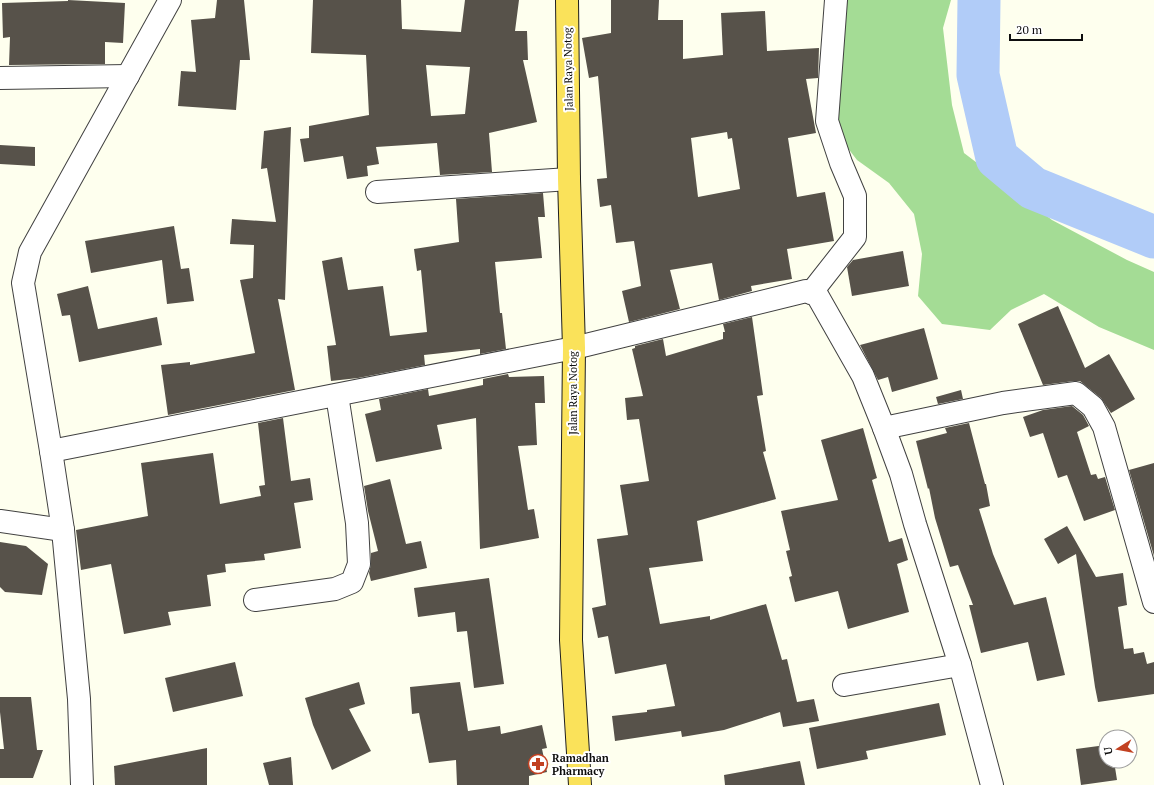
<svg xmlns="http://www.w3.org/2000/svg" width="1154" height="785" viewBox="0 0 1154 785" font-family="'PT Serif',serif">
<style>
.forest{fill:#a4dc95}
.lines{fill:none;stroke-linecap:round;stroke-linejoin:round}
.river{stroke:#b1ccf8;stroke-width:43}
.building{fill:#57524a;fill-rule:evenodd}
.minor-casing{stroke:#414141;stroke-width:24}
.trunk-casing{stroke:#1f1f1f;stroke-width:24}
.minor{stroke:#fff;stroke-width:22}
.trunk{stroke:#fae25a;stroke-width:22}
.labels{text-anchor:middle;stroke-width:4;stroke-linejoin:round;paint-order:stroke}
.street-label{font-size:11px;fill:#0e0e0e;stroke:#fff}
.poi-label{font-size:11px;font-weight:bold;fill:#0e0e0e;stroke:#fff;text-anchor:start}
</style>
<rect width="100%" height="100%" fill="#feffee"/>
<path class="forest" d="M 836,0 L 951,0 L 943,28 L 952,105 L 964,153 L 1052,220 L 1127,260 L 1154,272 L 1154,350 L 1099,327 L 1044,294 L 1011,310 L 990,330 L 942,324 L 918,296 L 922,254 L 914,214 L 889,183 L 857,160 L 827,121 Z"/>
<g class="lines">
<path class="river" d="M 979,0 L 978,75 L 997,158 L 1033,188 L 1154,237"/>
</g>
<g class="building">
<path d="M 68,0 L 125,3 L 123,43 L 105,42 L 105,64 L 9,65 L 10,37 L 3,38 L 2,3 L 68,1 Z"/>
<path d="M 217,0 L 244,0 L 250,60 L 240,60 L 236,110 L 178,106 L 181,71 L 196,72 L 191,20 L 215,18 Z"/>
<path d="M 313,0 L 401,0 L 402,29 L 461,32 L 465,0 L 519,0 L 515,31 L 527,31 L 528,60 L 523,60 L 537,122 L 489,133 L 492,172 L 440,175 L 437,143 L 376,147 L 379,164 L 367,166 L 368,176 L 347,179 L 343,156 L 304,162 L 300,139 L 309,138 L 309,126 L 369,115 L 366,55 L 311,53 ZM 426,65 L 470,67 L 465,114 L 431,116 Z"/>
<path d="M 611,0 L 659,0 L 658,20 L 683,20 L 683,59 L 723,55 L 721,13 L 765,11 L 767,51 L 819,48 L 818,78 L 806,79 L 816,133 L 788,138 L 797,197 L 825,192 L 834,241 L 787,249 L 792,279 L 751,286 L 752,291 L 719,300 L 712,263 L 670,270 L 680,309 L 629,322 L 622,291 L 641,286 L 634,241 L 616,243 L 611,205 L 600,207 L 597,179 L 607,178 L 598,76 L 589,78 L 582,38 L 611,33 ZM 727,132 L 728,139 L 732,138 L 740,189 L 698,197 L 691,138 Z"/>
<path d="M 291,127 L 285,300 L 278,299 L 295,390 L 168,415 L 161,365 L 190,362 L 190,365 L 255,353 L 240,280 L 253,278 L 254,245 L 230,244 L 232,219 L 276,222 L 267,168 L 261,169 L 264,131 Z"/>
<path d="M 0,145 L 35,147 L 35,166 L 0,164 Z"/>
<path d="M 543,193 L 545,217 L 538,217 L 542,258 L 495,262 L 500,313 L 502,313 L 506,349 L 480,354 L 480,349 L 424,355 L 425,365 L 358,378 L 331,381 L 327,346 L 336,345 L 322,261 L 342,257 L 348,290 L 383,286 L 390,336 L 427,332 L 421,270 L 417,271 L 414,249 L 459,242 L 456,199 Z"/>
<path d="M 174,226 L 181,269 L 189,268 L 194,301 L 167,304 L 162,260 L 91,273 L 85,241 Z"/>
<path d="M 903,251 L 909,286 L 852,296 L 847,267 L 853,260 Z"/>
<path d="M 88,286 L 98,329 L 157,317 L 162,345 L 79,362 L 70,315 L 62,316 L 57,294 Z"/>
<path d="M 1058,306 L 1085,368 L 1109,354 L 1135,399 L 1111,413 L 1101,398 L 1080,381 L 1074,381 L 1043,385 L 1018,324 Z"/>
<path d="M 752,317 L 763,395 L 757,396 L 766,451 L 763,452 L 776,499 L 697,521 L 703,561 L 649,568 L 660,624 L 710,616 L 710,620 L 766,604 L 782,660 L 787,659 L 797,702 L 814,699 L 819,721 L 783,727 L 780,712 L 724,730 L 682,737 L 681,731 L 615,741 L 612,716 L 647,712 L 647,710 L 675,706 L 666,664 L 615,674 L 608,636 L 598,638 L 592,608 L 606,605 L 597,539 L 628,535 L 620,485 L 649,481 L 639,419 L 627,420 L 625,398 L 643,396 L 632,349 L 635,348 L 635,346 L 663,339 L 666,356 L 723,339 L 723,332 L 725,332 L 723,324 Z"/>
<path d="M 924,328 L 938,379 L 892,392 L 888,377 L 878,380 L 860,345 Z"/>
<path d="M 508,374 L 509,377 L 544,376 L 545,403 L 535,403 L 537,445 L 518,446 L 528,510 L 534,509 L 539,538 L 480,549 L 476,418 L 437,425 L 442,449 L 376,462 L 365,414 L 381,410 L 379,399 L 428,389 L 429,396 L 483,385 L 483,379 Z"/>
<path d="M 961,390 L 963,399 L 938,404 L 936,397 Z"/>
<path d="M 1072,406 L 1083,415 L 1089,426 L 1077,432 L 1091,475 L 1096,474 L 1098,479 L 1105,477 L 1115,510 L 1084,521 L 1067,475 L 1058,478 L 1043,433 L 1030,437 L 1023,417 L 1043,410 Z"/>
<path d="M 283,418 L 291,481 L 310,478 L 313,500 L 294,503 L 301,548 L 264,554 L 265,560 L 225,564 L 226,572 L 207,575 L 211,606 L 168,612 L 171,625 L 124,634 L 111,564 L 81,570 L 76,530 L 148,516 L 141,463 L 213,453 L 220,504 L 261,496 L 259,486 L 265,485 L 258,423 Z"/>
<path d="M 969,423 L 985,484 L 986,484 L 990,506 L 979,509 L 993,554 L 1014,605 L 1046,597 L 1065,675 L 1037,681 L 1028,642 L 981,653 L 969,605 L 973,605 L 958,565 L 950,567 L 935,518 L 929,488 L 928,489 L 916,441 L 947,433 L 945,428 Z"/>
<path d="M 863,428 L 877,478 L 872,480 L 889,542 L 902,538 L 908,560 L 897,564 L 909,612 L 848,629 L 838,591 L 795,602 L 789,577 L 792,576 L 786,551 L 790,550 L 781,511 L 838,500 L 821,440 Z"/>
<path d="M 1154,463 L 1154,556 L 1129,470 Z"/>
<path d="M 390,479 L 406,544 L 421,541 L 427,568 L 371,581 L 369,573 L 371,564 L 371,553 L 378,551 L 368,511 L 364,486 Z"/>
<path d="M 1067,526 L 1096,577 L 1123,573 L 1127,605 L 1118,607 L 1124,649 L 1133,648 L 1134,654 L 1144,652 L 1147,664 L 1154,662 L 1154,694 L 1098,702 L 1095,687 L 1076,554 L 1058,564 L 1044,539 Z"/>
<path d="M 0,542 L 26,546 L 48,564 L 42,595 L 5,592 L 0,587 Z"/>
<path d="M 489,578 L 504,684 L 474,688 L 467,631 L 457,632 L 455,612 L 418,617 L 414,588 Z"/>
<path d="M 235,662 L 243,696 L 173,712 L 165,678 Z"/>
<path d="M 359,682 L 365,704 L 349,709 L 371,751 L 332,770 L 313,725 L 305,698 Z"/>
<path d="M 460,682 L 468,731 L 500,726 L 501,734 L 542,725 L 547,748 L 542,749 L 547,772 L 529,776 L 529,785 L 457,785 L 456,760 L 429,763 L 419,713 L 412,714 L 410,687 Z"/>
<path d="M 0,697 L 31,697 L 37,750 L 43,750 L 33,778 L 0,778 L 0,749 L 4,749 L 0,712 Z"/>
<path d="M 939,703 L 946,735 L 866,751 L 868,759 L 817,769 L 809,728 Z"/>
<path d="M 1106,745 L 1106,761 L 1114,761 L 1117,780 L 1081,785 L 1076,749 Z"/>
<path d="M 207,748 L 207,785 L 115,785 L 114,766 Z"/>
<path d="M 291,757 L 293,785 L 269,785 L 263,763 Z"/>
<path d="M 800,761 L 805,785 L 725,785 L 724,775 Z"/>
</g>
<g class="lines">
<defs>
<g id="minor">
<path d="M 0,78 L 128,76"/>
<path d="M 377,192 L 569,179"/>
<path d="M 811,293 L 855,237 L 855,196 L 841,163 L 827,121 L 836,0"/>
<path d="M 884,428 L 1003,403 L 1076,393 L 1093,407 L 1104,427 L 1154,602"/>
<path d="M 51,451 L 574,348 L 806,291 L 817,295 L 863,376 L 884,428 L 901,474 L 915,524 L 960,665 L 992,785"/>
<path d="M 0,521 L 63,530"/>
<path d="M 255,600 L 335,589 L 352,582 L 359,564 L 357,523 L 337,395"/>
<path d="M 844,685 L 960,665"/>
<path d="M 82,785 L 79,699 L 63,530 L 51,451 L 23,283 L 30,252 L 170,0"/>
</g>
<path id="trunk" d="M 567,0 L 569,179 L 574,348 L 571,640 L 580,785"/>
</defs>
<use href="#minor" class="minor-casing"/>
<use href="#trunk" class="trunk-casing"/>
<use href="#minor" class="minor"/>
<use href="#trunk" class="trunk"/>
</g>
<defs>
<symbol id="pharmacy-ring" viewBox="-11 -11 22 22"><circle r="9.5" fill="#fff" stroke="#c24121" stroke-width="1.5"/><path d="M-2-6h4v4h4v4h-4v4h-4v-4h-4v-4h4Z" fill="#c24121"/></symbol>
</defs>
<g fill-rule="evenodd">
<use href="#pharmacy-ring" x="527" y="753" width="22" height="22"/>
</g>
<g class="labels">
<g class="street-label">
<text transform="translate(568 69) rotate(-91)" y="4">Jalan Raya Notog</text>
<text transform="translate(573 393) rotate(-90)" y="4">Jalan Raya Notog</text>
</g>
<g class="poi-label">
<text x="552" y="762">Ramadhan<tspan x="552" dy="13">Pharmacy</tspan></text>
</g>
</g>
<g transform="translate(1118 749) rotate(259)"><circle r="19" fill="#ffffff" stroke="#9f9f9f"/>
<path d="M0-3L7 15L0 10L-7 15Z" fill="#c24121"/>
<text y="-6" font-size="11" font-weight="bold" text-anchor="middle" fill="#0e0e0e">U</text>
</g>
<path d="M1010 34v6h72v-6" fill="none" stroke="#0e0e0e" stroke-width="2"/>
<text x="1016" y="34" font-size="12" fill="#0e0e0e" stroke="#ffffff" stroke-width="3" paint-order="stroke">20 m</text>
</svg>
